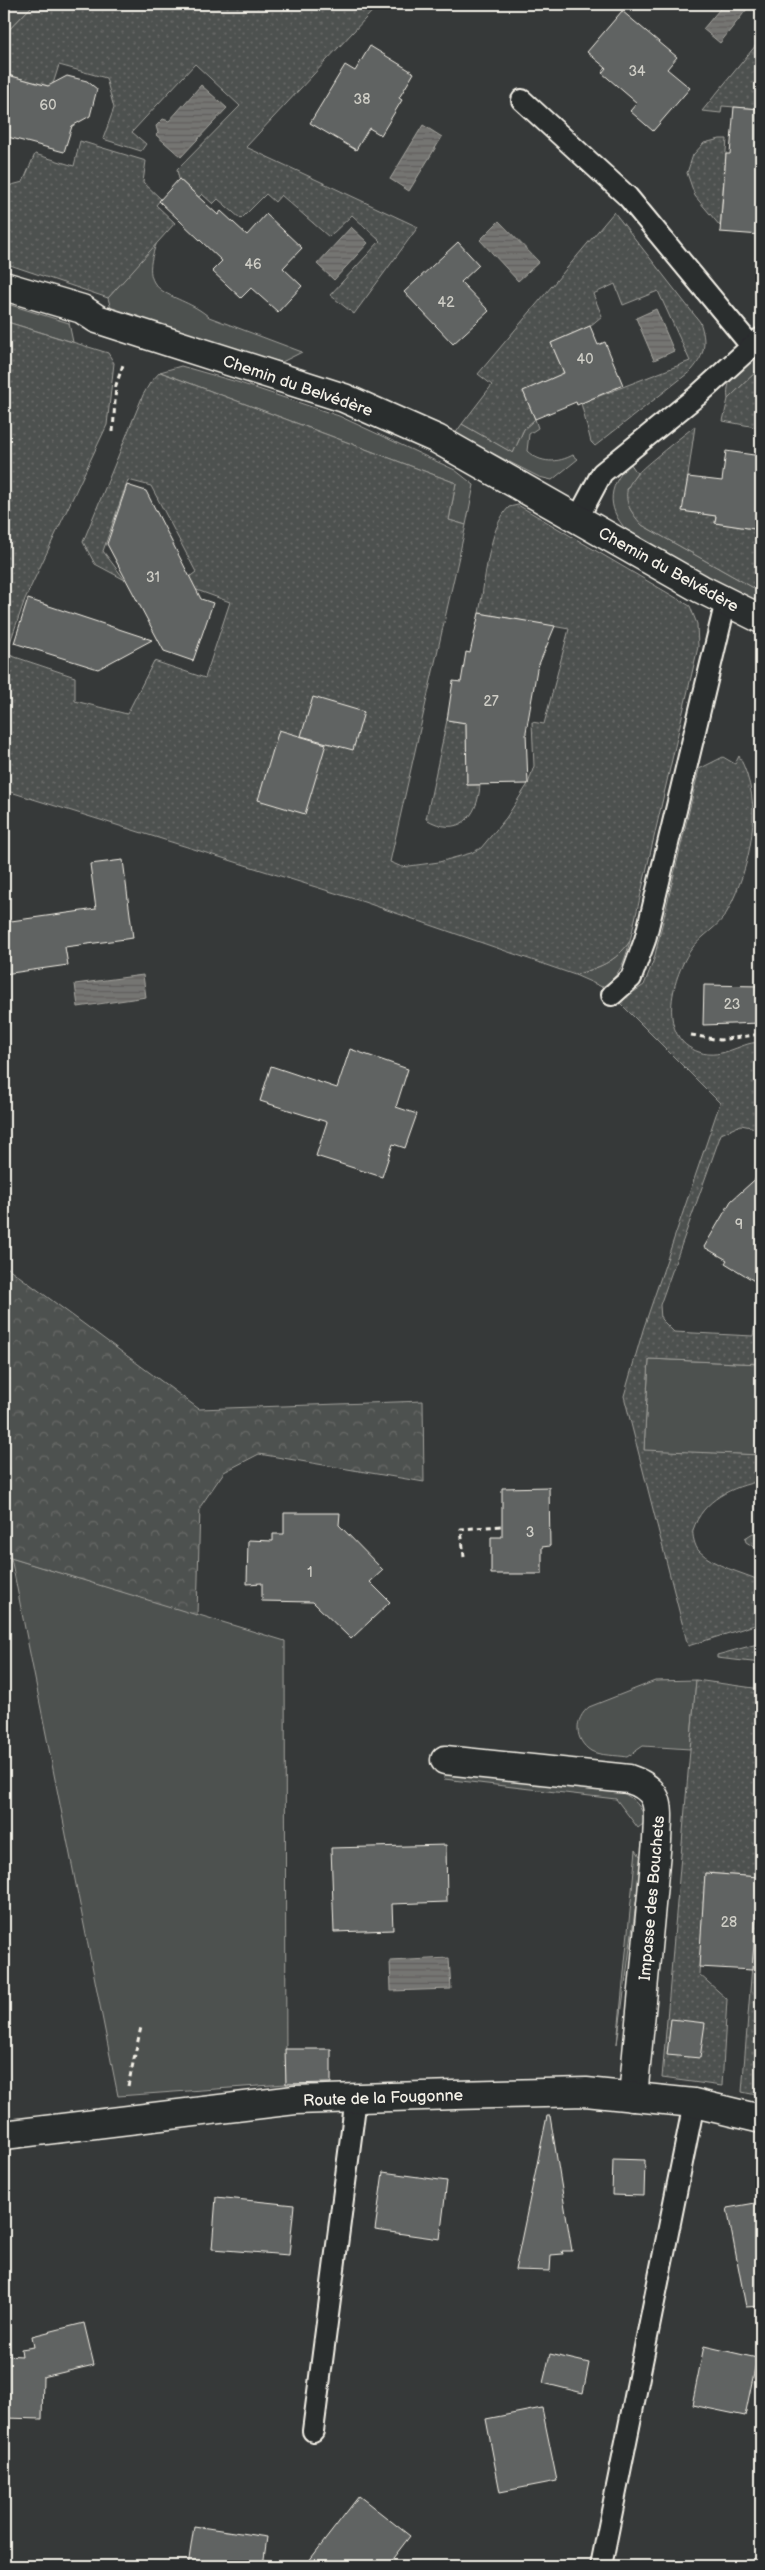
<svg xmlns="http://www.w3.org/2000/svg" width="765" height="2570" viewBox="0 0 765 2570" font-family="'Balsamiq Sans',sans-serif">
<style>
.green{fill:#4e514f;stroke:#a1a19c}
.forest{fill:url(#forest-crowns);stroke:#a1a19c}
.garden{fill:url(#garden-dots);stroke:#a1a19c}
.water{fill:url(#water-rules);stroke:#a8a7a1}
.building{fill:#616362;stroke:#f4f1e8}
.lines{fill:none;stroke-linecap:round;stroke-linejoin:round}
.service-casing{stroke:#f4f1e8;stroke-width:24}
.minor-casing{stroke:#f4f1e8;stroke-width:31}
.path{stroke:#f4f1e8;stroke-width:3;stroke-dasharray:5 4;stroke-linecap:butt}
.service{stroke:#2a2d2e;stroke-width:20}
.minor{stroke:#2a2d2e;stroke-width:28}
.labels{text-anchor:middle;stroke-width:4.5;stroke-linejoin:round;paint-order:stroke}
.number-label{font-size:14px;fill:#cfcec6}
.street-label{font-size:16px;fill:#f4f1e8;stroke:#2a2d2e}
</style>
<defs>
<pattern id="forest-crowns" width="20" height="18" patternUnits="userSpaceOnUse" patternTransform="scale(1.25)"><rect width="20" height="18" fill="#4e514f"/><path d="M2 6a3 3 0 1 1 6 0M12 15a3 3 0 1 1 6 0" fill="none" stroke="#686a68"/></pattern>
<pattern id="garden-dots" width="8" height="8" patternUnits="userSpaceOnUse" patternTransform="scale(1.25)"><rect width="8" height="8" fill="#4e514f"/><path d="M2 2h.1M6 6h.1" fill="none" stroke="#686a68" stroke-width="1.8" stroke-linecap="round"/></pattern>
<pattern id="water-rules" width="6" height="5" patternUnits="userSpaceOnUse" patternTransform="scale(1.25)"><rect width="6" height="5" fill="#757572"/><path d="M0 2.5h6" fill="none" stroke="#5f5e5c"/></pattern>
</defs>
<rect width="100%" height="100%" fill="#363939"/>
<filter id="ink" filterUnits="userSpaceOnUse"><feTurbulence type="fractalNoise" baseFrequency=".02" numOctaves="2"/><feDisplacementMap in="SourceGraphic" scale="10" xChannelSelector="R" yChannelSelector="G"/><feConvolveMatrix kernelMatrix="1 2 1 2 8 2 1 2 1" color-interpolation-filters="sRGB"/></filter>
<g filter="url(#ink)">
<g class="green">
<path d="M 4,4 L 34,4 L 4,35 Z"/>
<path d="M 157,242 C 134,300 178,290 209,317 L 302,352 L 282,362 L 267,359 L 111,309 L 108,298 Z"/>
<path d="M 4,303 L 69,323 L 73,342 L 4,321 Z"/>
<path d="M 761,349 L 761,367 L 728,399 C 724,375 745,364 761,349 Z"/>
<path d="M 181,366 L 237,382 L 339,416 L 455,470 L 474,485 L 466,525 L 449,520 L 456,483 L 160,372 Z"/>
<path d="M 535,419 L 538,428 L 529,434 L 527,451 C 541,464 558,463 573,455 L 578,459 L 552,480 L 539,477 L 455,434 L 462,424 L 513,453 L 524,429 Z"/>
<path d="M 630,463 L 637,473 L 627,489 L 630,509 L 642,525 L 761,592 L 761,599 L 747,599 L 631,535 C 607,511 605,489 630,463 Z"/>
<path d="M 630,941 C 625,960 620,977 602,987 L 575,975 C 599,967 615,963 630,941 Z"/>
<path d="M 649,1359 L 761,1364 L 761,1455 L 644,1451 Z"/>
<path d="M 11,1558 L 285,1641 L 286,2084 L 118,2096 Z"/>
<path d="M 696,1680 L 690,1749 L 643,1746 L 627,1757 C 617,1755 600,1756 591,1751 C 574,1740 574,1719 589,1707 L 655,1681 Z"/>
<path d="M 444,1770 L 616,1790 C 630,1795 639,1803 645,1817 L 643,1824 L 638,1828 L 616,1799 L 444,1779 Z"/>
<path d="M 636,1850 L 642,1859 L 617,2044 Z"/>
</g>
<path class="forest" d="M 4,1265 L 199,1409 L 423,1401 L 424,1482 L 259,1454 L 224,1472 L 200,1507 L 197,1615 L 4,1556 Z"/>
<g class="garden">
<path d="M 34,4 L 379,4 L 246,147 L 418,227 L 354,314 L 330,295 L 380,241 L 352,215 L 329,237 L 281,195 L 275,202 L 266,194 L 241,219 L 218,199 L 213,204 L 202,194 L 199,197 L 179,179 L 177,170 L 240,106 L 195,64 L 132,132 L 146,144 L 141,151 L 103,139 L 114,108 L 106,78 L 59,65 L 52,87 L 4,74 L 4,35 Z"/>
<path d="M 761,39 L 761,109 L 722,106 L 721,113 L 702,111 Z"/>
<path d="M 720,139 L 727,139 L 720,226 L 695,196 L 687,173 L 693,155 L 704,143 Z"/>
<path d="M 80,141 L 146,161 L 143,182 L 161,199 L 156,205 L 175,223 L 108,298 L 4,263 L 4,187 L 23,182 L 35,154 L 74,166 Z"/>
<path d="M 614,212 L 700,322 C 707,342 705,355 692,370 L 595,446 L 591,442 L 581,403 L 690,361 L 658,291 L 623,305 L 615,284 L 593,294 L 602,316 L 590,326 L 551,343 L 564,373 L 523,391 L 535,419 L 524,429 L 513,453 L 462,424 L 492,385 L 478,374 Z"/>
<path d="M 4,321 L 108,353 L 114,363 L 107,425 L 25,599 L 6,654 L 75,677 L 75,701 L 127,714 L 154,661 L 205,678 L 230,602 L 180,584 L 196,572 L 151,486 L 128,480 L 103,551 L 125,580 L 95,564 L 83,542 L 143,395 L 150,383 L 160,372 L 456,483 L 449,520 L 466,525 L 390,862 L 402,867 L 439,862 L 471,853 L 481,848 L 506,818 L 528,784 L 534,766 L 532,722 L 544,724 L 569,629 L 479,613 C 485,584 488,528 509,507 L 518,505 L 690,606 L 697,624 L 698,647 L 630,941 C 615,963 599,967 575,975 L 364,902 L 4,790 Z"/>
<path d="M 761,367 L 761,428 L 723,421 L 728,399 Z"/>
<path d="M 695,426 L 683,511 L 716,516 L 715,523 L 761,530 L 761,592 L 642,525 C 614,495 628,480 655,458 C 668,447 681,437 695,426 Z"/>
<path d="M 447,720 L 466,723 L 467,785 L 480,785 C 478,818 458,838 426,819 Z"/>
<path d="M 739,756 C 765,804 751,866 727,912 C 719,927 700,936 690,951 C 671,980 657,1038 699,1052 C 723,1061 745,1039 761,1043 L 761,1129 L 741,1125 L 721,1134 L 660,1305 L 661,1319 L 674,1332 L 753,1336 L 761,1291 L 761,1364 L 649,1359 L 644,1450 L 761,1455 L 761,1481 C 732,1487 703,1499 693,1530 C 692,1535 695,1547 699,1551 C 715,1567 741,1572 761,1581 L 761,1623 L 688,1646 L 624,1396 L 643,1330 L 720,1103 L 619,1002 L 644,985 L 654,959 L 699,769 L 723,757 L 735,764 Z"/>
<path d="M 753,1533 L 761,1535 L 761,1551 L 746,1542 L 745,1538 Z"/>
<path d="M 761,1643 L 761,1663 L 717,1658 L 717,1655 Z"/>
<path d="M 696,1680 L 761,1689 L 761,2096 L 742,2092 L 759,1877 L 705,1873 L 699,1974 L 727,1999 L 722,2086 L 662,2078 Z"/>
</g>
<g class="water">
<path d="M 724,4 L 751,4 L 720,43 L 703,29 Z"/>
<path d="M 201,85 L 227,108 L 181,157 L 156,135 L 158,133 L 156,126 L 163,119 L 169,121 Z"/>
<path d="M 423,125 L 442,137 L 409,191 L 390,179 Z"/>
<path d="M 499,221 L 539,262 L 518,281 L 480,240 Z"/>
<path d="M 351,227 L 368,243 L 334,280 L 317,264 Z"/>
<path d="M 656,309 L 674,351 L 654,360 L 636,318 Z"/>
<path d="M 143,975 L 146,997 L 78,1007 L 75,984 Z"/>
<path d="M 449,1958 L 451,1989 L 391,1991 L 390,1961 Z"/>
</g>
<g class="building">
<path d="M 622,11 L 677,57 L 667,69 L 690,88 L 653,131 L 630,111 L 637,103 L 602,73 L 606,68 L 587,52 Z"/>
<path d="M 370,46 L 414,73 L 399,98 L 402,100 L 381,135 L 369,128 L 356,150 L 310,123 L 345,65 L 355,71 Z"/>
<path d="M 4,74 L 48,86 L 67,76 L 87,81 L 97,89 L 90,116 L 72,126 L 64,152 L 4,136 Z"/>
<path d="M 734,107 L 761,109 L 761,235 L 720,232 L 726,154 L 730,154 Z"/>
<path d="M 179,179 L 218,215 L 221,211 L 247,235 L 266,214 L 302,248 L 283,268 L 302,286 L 278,312 L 251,288 L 241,298 L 212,271 L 222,261 L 159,201 Z"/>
<path d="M 458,242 L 479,265 L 461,282 L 489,311 L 453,344 L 404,292 Z"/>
<path d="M 590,326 L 598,345 L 605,342 L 623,385 L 577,405 L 576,402 L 535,419 L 523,391 L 564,373 L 551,343 Z"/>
<path d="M 726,451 L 761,456 L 761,530 L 715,523 L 716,516 L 682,511 L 688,477 L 722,481 Z"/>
<path d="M 127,485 L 146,491 L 201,599 L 213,603 L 193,661 L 164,651 L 107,544 Z"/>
<path d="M 28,599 L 152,640 L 98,669 L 14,643 Z"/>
<path d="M 479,613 L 555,626 L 537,669 L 526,732 L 528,784 L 467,785 L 466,723 L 447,720 L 453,681 L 461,682 L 466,652 L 470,653 Z"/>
<path d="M 313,697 L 364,712 L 353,750 L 301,736 Z"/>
<path d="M 279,730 L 326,744 L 305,814 L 258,800 Z"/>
<path d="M 123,860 L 133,938 L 65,947 L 68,965 L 4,974 L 4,922 L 96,909 L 90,864 Z"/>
<path d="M 704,985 L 761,986 L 761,1023 L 703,1025 Z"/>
<path d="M 350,1049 L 408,1069 L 396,1107 L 417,1114 L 405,1148 L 393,1144 L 382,1177 L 316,1156 L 327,1122 L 260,1101 L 271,1066 L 337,1088 Z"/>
<path d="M 761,1174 L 761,1285 L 725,1263 L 727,1260 L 704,1247 L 731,1201 Z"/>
<path d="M 549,1487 L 550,1546 L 542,1547 L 542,1574 L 491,1574 L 491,1537 L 502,1537 L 502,1488 Z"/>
<path d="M 284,1513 L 340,1513 L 339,1525 L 383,1570 L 370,1582 L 390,1602 L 351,1639 L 313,1602 L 262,1601 L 262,1583 L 247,1584 L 248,1540 L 273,1541 L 273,1534 L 284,1534 Z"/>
<path d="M 446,1845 L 447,1902 L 392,1904 L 393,1930 L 334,1932 L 331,1848 Z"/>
<path d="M 705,1873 L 759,1877 L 752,1970 L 699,1967 Z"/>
<path d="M 671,2019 L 705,2023 L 700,2058 L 667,2055 Z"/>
<path d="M 285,2049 L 331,2049 L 331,2083 L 286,2084 Z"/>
<path d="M 547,2116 L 550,2116 L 572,2251 L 562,2251 L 563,2254 L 551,2255 L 550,2271 L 515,2270 Z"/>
<path d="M 613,2159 L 645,2160 L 644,2196 L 612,2195 Z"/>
<path d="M 383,2172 L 447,2181 L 440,2239 L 375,2230 Z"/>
<path d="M 216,2197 L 294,2205 L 289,2255 L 212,2249 Z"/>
<path d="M 761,2202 L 761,2306 L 746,2307 L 727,2208 Z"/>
<path d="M 84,2323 L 94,2365 L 43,2377 L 42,2419 L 4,2418 L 4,2355 L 22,2356 L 21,2349 L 34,2347 L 32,2336 Z"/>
<path d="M 704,2346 L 757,2358 L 745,2416 L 692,2405 Z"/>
<path d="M 550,2354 L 589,2363 L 583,2393 L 543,2383 Z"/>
<path d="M 542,2408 L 557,2481 L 500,2492 L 486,2419 Z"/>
<path d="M 359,2496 L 410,2536 L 387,2566 L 305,2566 Z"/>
<path d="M 194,2526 L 267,2537 L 263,2566 L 188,2566 Z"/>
</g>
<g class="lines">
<defs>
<g id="service">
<path d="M 522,100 L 628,197 L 752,347"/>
<path d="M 578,518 L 602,473 L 697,396 L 761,338"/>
<path d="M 612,995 L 631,978 L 645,940 L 726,601"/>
<path d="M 313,2431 L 356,2098"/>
<path d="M 601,2566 L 694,2103"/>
</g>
<g id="minor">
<path d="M 4,286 L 82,309 L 97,319 L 344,398 L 437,439 L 701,589 L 761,619"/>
<path d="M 445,1760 L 629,1779 C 664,1790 658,1810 657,1841 L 633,2097"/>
<path d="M 4,2135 L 295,2100 L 455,2095 L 586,2092 L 694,2103 L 761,2119"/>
</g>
</defs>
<use href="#service" class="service-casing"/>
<use href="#minor" class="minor-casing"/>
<g class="path">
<path d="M 113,432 L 116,385 L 124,362"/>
<path d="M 691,1035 L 720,1040 L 761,1034"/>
<path d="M 464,1557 L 461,1529 L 502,1526"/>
<path d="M 128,2086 L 141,2027"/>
</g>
<use href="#service" class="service"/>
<use href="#minor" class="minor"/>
</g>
</g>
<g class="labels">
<g class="number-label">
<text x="637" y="76">34</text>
<text x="362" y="104">38</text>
<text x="48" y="110">60</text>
<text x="253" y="269">46</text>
<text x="446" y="307">42</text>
<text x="585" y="364">40</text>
<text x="153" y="582">31</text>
<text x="491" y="706">27</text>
<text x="732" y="1009">23</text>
<text x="739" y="1229">9</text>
<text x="530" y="1537">3</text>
<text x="310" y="1577">1</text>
<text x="729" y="1927">28</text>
</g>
<g class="street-label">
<text transform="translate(298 385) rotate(19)" y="6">Chemin du Belvédère</text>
<text transform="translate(669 569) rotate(29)" y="6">Chemin du Belvédère</text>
<text transform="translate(651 1898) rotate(-85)" y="6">Impasse des Bouchets</text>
<text transform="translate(383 2097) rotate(-2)" y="6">Route de la Fougonne</text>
</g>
</g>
<rect width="765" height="2570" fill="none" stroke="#2a2d2e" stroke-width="20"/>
<rect x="10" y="10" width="745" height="2550" fill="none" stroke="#f4f1e8" stroke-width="2" filter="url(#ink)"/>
</svg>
